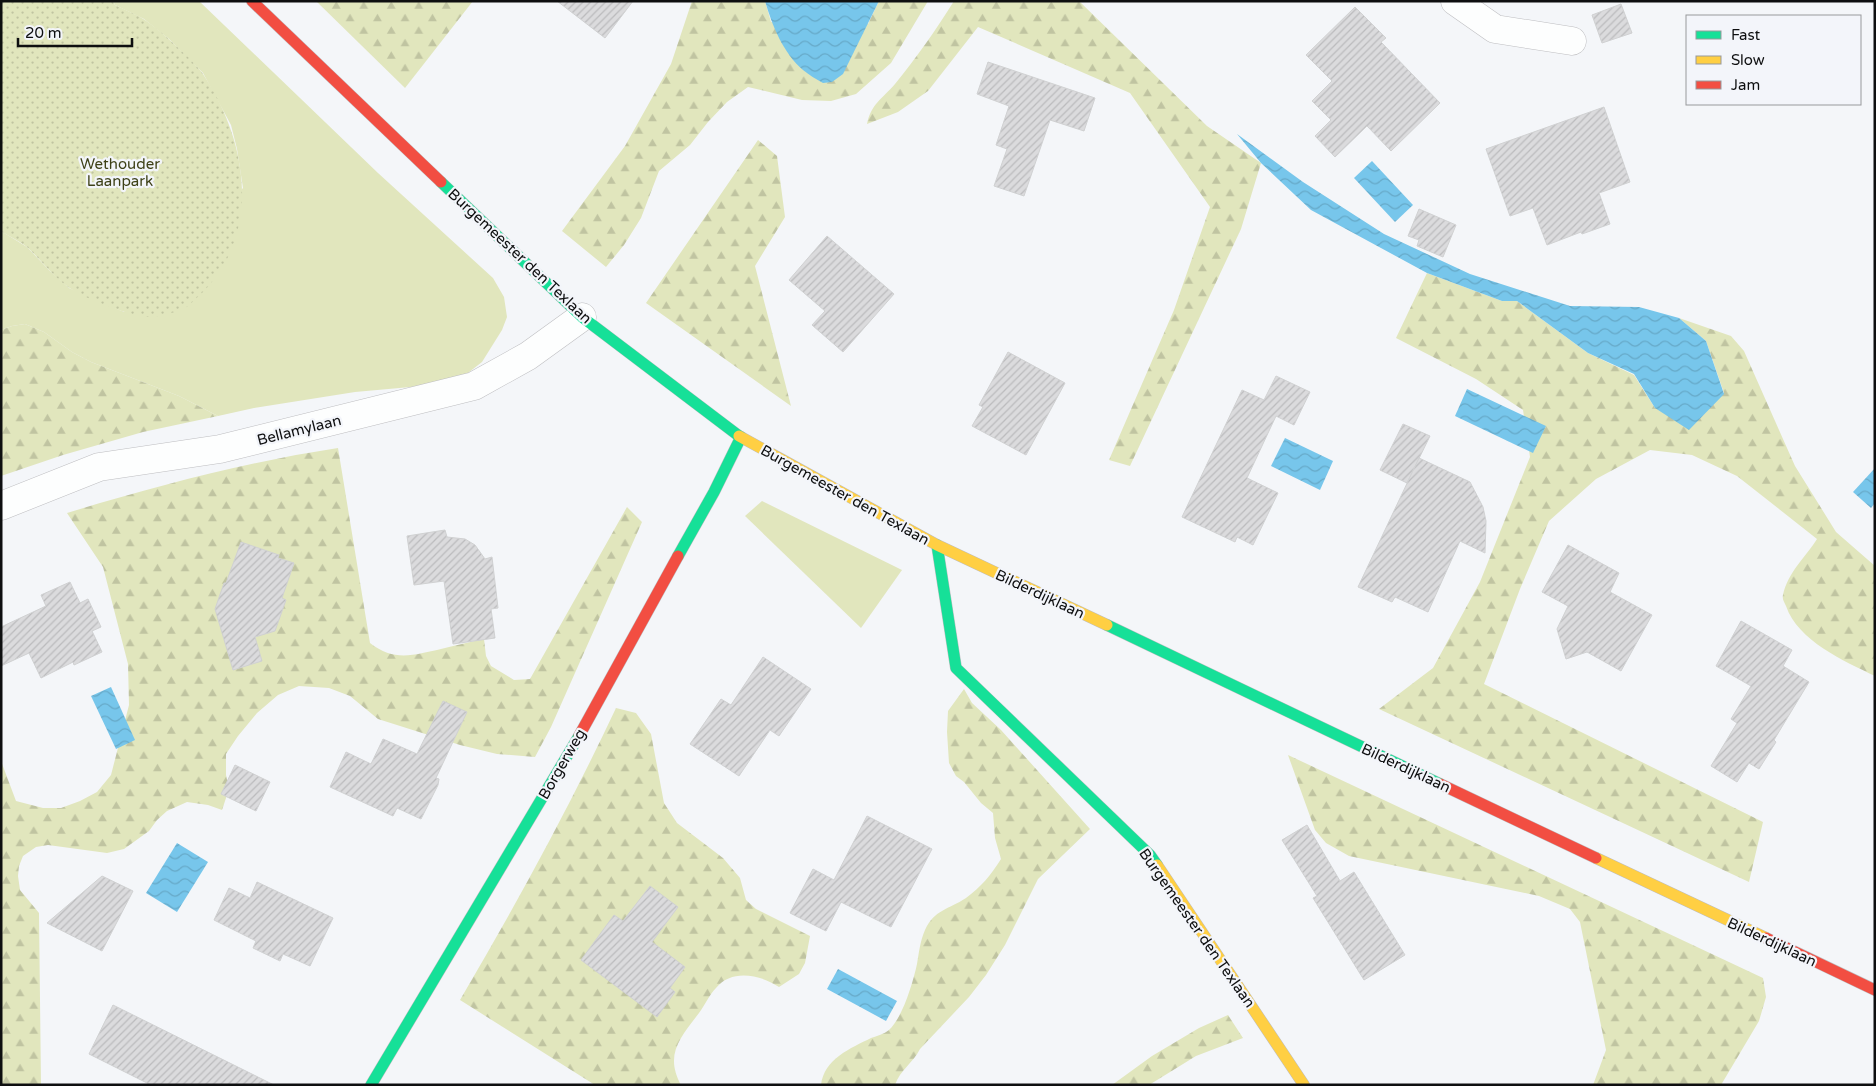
<svg xmlns="http://www.w3.org/2000/svg" width="1876" height="1086" viewBox="0 0 1876 1086" font-family="'Varela Round',sans-serif">
<style>
.grass{fill:#e1e6bd}
.forest{fill:url(#forest-firs)}
.park{fill:url(#park-dots)}
.water{fill:url(#water-waves)}
.building{fill:url(#building-hatch);stroke:#d0d1d2}
.lines{fill:none;stroke-linecap:round;stroke-linejoin:round}
.street-casing{stroke:#bebec1;stroke-width:29}
.fast-casing{stroke:#bebec1;stroke-width:12}
.slow-casing{stroke:#bebec1;stroke-width:12}
.jam-casing{stroke:#bebec1;stroke-width:12}
.street{stroke:#fdfefe;stroke-width:28}
.fast{stroke:#16e098;stroke-width:11}
.slow{stroke:#ffcf43;stroke-width:11}
.jam{stroke:#f24e42;stroke-width:11}
.labels{text-anchor:middle;stroke-width:4.5;stroke-linejoin:round;paint-order:stroke}
.park-label{font-size:15px;fill:#3e4118;stroke:#f3f5fa}
.street-label{font-size:15px;fill:#0e0f10;stroke:#f3f5fa}
</style>
<defs>
<pattern id="forest-firs" width="22" height="20" patternUnits="userSpaceOnUse" patternTransform="scale(1.25)"><rect width="22" height="20" fill="#e1e6bd"/><path d="M5 1l3.5 6h-7zM16 11l3.5 6h-7z" fill="#c0c4a1"/></pattern>
<pattern id="park-dots" width="8" height="8" patternUnits="userSpaceOnUse" patternTransform="scale(1.25)"><rect width="8" height="8" fill="#e1e6bd"/><path d="M2 2h.1M6 6h.1" fill="none" stroke="#c0c4a1" stroke-width="1.8" stroke-linecap="round"/></pattern>
<pattern id="water-waves" width="16" height="10" patternUnits="userSpaceOnUse" patternTransform="scale(1.25)"><rect width="16" height="10" fill="#77c6eb"/><path d="M0 5q4-4 8 0t8 0" fill="none" stroke="#66a9c8"/></pattern>
<pattern id="building-hatch" width="6" height="6" patternUnits="userSpaceOnUse" patternTransform="scale(1.25)"><rect width="6" height="6" fill="#dbdbdd"/><path d="M-1 1l2-2M0 6l6-6M5 7l2-2" fill="none" stroke="#bbbbbd"/></pattern>
</defs>
<rect width="100%" height="100%" fill="#f4f6f9"/>
<g class="grass">
<path d="M 113,1 L 199,1 L 378,173 L 493,278 L 504,297 L 507,317 L 502,330 L 482,362 L 464,376 L 444,384 L 355,392 L 254,408 L 218,416 L 179,396 L 91,362 L 72,352 L 44,332 L 25,324 L 12,326 L 1,330 L 1,231 L 27,247 L 50,271 L 69,288 L 124,312 L 243,188 L 237,149 L 231,125 L 203,73 L 169,39 L 144,19 L 115,5 Z"/>
<path d="M 762,501 L 902,570 L 861,628 L 745,516 Z"/>
</g>
<g class="forest">
<path d="M 316,1 L 473,1 L 405,88 Z"/>
<path d="M 692,1 L 765,1 L 771,22 L 868,24 L 879,1 L 928,1 L 891,63 L 856,94 L 831,101 L 802,100 L 748,87 L 727,102 L 708,122 L 690,145 L 659,171 L 641,218 L 624,245 L 606,267 L 562,231 L 625,146 L 671,64 Z"/>
<path d="M 954,1 L 1079,1 L 1207,126 L 1261,163 L 1241,229 L 1130,466 L 1109,460 L 1174,310 L 1210,207 L 1130,93 L 978,27 L 928,91 L 898,112 L 867,124 C 871,104 882,99 895,84 C 916,58 936,30 954,1 Z"/>
<path d="M 758,140 L 777,156 L 785,217 L 755,266 L 791,406 L 646,303 Z"/>
<path d="M 1427,273 L 1502,301 L 1517,301 L 1588,353 L 1634,375 L 1655,408 L 1724,393 L 1706,341 L 1679,318 L 1731,336 L 1744,351 L 1795,466 L 1836,532 L 1875,566 L 1875,676 C 1844,661 1798,641 1786,606 C 1784,602 1782,599 1783,595 C 1788,572 1805,558 1817,539 L 1737,476 L 1692,455 L 1650,450 L 1596,479 L 1549,521 L 1520,589 L 1484,684 L 1763,822 L 1749,882 L 1379,709 L 1433,668 L 1480,582 L 1530,457 L 1523,410 L 1476,379 L 1396,338 Z"/>
<path d="M 25,324 L 44,332 L 72,352 L 91,362 L 179,396 L 218,416 L 143,432 L 63,455 L 1,476 L 1,330 L 12,326 Z"/>
<path d="M 338,448 L 370,643 C 394,662 414,655 441,649 C 456,645 470,642 484,639 L 486,656 L 491,666 L 514,680 L 530,679 L 627,507 L 642,522 L 551,727 L 535,757 L 497,754 L 460,745 L 378,719 L 350,696 L 329,688 L 299,686 L 278,695 L 257,713 L 238,736 L 226,754 L 226,775 L 229,789 L 222,810 L 208,805 L 187,802 L 167,811 L 157,820 L 149,831 L 124,849 L 107,853 L 48,845 L 36,847 L 23,856 L 19,866 L 18,876 L 20,890 L 39,913 L 41,1085 L 1,1085 L 1,761 L 16,801 L 43,808 L 61,808 L 80,801 L 97,792 L 111,775 L 129,705 L 128,664 L 103,567 L 67,513 C 156,486 246,462 338,448 Z"/>
<path d="M 964,689 L 972,703 L 1001,730 L 1090,829 L 1038,879 L 1005,945 L 986,975 L 969,997 L 920,1049 C 913,1063 900,1070 895,1085 L 821,1085 C 824,1059 851,1048 871,1038 C 877,1036 884,1034 889,1030 C 903,1017 913,982 917,964 C 919,953 920,941 925,930 C 935,909 948,910 966,898 C 981,887 991,875 1001,859 L 995,838 L 993,813 L 981,803 L 964,782 L 956,776 L 949,763 L 947,732 L 948,711 Z"/>
<path d="M 616,708 L 636,713 L 651,734 L 664,803 L 677,823 L 723,858 L 740,878 L 746,900 L 756,909 L 810,936 L 805,963 L 799,974 L 779,987 C 761,975 732,968 716,988 C 709,995 705,1005 699,1013 C 681,1037 664,1054 681,1085 L 595,1085 L 460,1000 C 516,905 569,808 616,708 Z"/>
<path d="M 1288,755 L 1763,978 L 1766,997 L 1759,1021 L 1721,1085 L 1593,1085 L 1606,1050 L 1580,922 L 1570,909 L 1539,896 L 1349,856 L 1326,843 L 1315,830 Z"/>
<path d="M 1228,1015 L 1243,1038 L 1196,1056 L 1149,1085 L 1112,1085 L 1152,1056 L 1199,1028 Z"/>
</g>
<path class="park" d="M 1,1 L 113,1 L 115,5 C 125,10 136,14 145,20 C 161,31 174,44 188,57 C 193,63 199,68 203,74 C 247,140 263,232 202,293 C 197,297 193,302 188,306 C 181,312 154,318 145,317 C 126,314 83,298 68,287 C 52,275 41,260 27,247 C 19,241 10,237 1,231 Z"/>
<g class="water">
<path d="M 765,1 L 879,1 L 843,74 L 832,82 L 823,83 C 816,79 809,75 803,70 C 783,53 772,25 765,1 Z"/>
<path d="M 1237,134 L 1303,182 L 1384,234 L 1470,274 L 1570,306 L 1639,307 L 1679,318 L 1706,341 L 1724,394 L 1689,430 L 1655,408 L 1634,374 L 1588,353 L 1517,301 L 1502,301 L 1427,273 L 1311,210 L 1261,163 Z"/>
<path d="M 1372,161 L 1413,205 L 1395,222 L 1354,178 Z"/>
<path d="M 1467,389 L 1546,426 L 1533,453 L 1455,416 Z"/>
<path d="M 1285,438 L 1333,461 L 1320,490 L 1271,466 Z"/>
<path d="M 1875,468 L 1875,503 L 1871,508 L 1853,492 Z"/>
<path d="M 111,687 L 135,740 L 116,749 L 91,696 Z"/>
<path d="M 177,843 L 208,862 L 177,912 L 146,893 Z"/>
<path d="M 838,969 L 897,1001 L 886,1021 L 827,989 Z"/>
</g>
<g class="building">
<path d="M 557,1 L 633,1 L 605,38 Z"/>
<path d="M 1621,4 L 1632,33 L 1602,43 L 1592,15 Z"/>
<path d="M 1355,7 L 1386,38 L 1381,42 L 1440,103 L 1391,151 L 1367,126 L 1335,157 L 1315,136 L 1331,120 L 1312,101 L 1332,81 L 1306,55 Z"/>
<path d="M 988,62 L 1095,98 L 1084,131 L 1050,120 L 1024,196 L 994,186 L 1007,149 L 996,145 L 1009,106 L 977,94 Z"/>
<path d="M 1604,107 L 1630,182 L 1599,193 L 1610,224 L 1582,234 L 1581,232 L 1547,245 L 1533,208 L 1510,216 L 1486,149 Z"/>
<path d="M 1419,209 L 1456,225 L 1443,257 L 1417,246 L 1419,240 L 1408,236 Z"/>
<path d="M 827,236 L 894,294 L 843,352 L 812,325 L 825,311 L 789,280 Z"/>
<path d="M 1008,352 L 1065,383 L 1026,455 L 972,426 L 983,407 L 979,405 Z"/>
<path d="M 1276,376 L 1310,392 L 1294,425 L 1276,416 L 1247,478 L 1278,493 L 1253,545 L 1237,537 L 1235,542 L 1182,517 L 1242,390 L 1264,400 Z"/>
<path d="M 1403,424 L 1430,436 L 1407,483 L 1380,470 Z"/>
<path d="M 1419,458 L 1470,482 L 1483,507 L 1486,521 L 1485,553 L 1460,541 L 1428,612 L 1395,597 L 1392,602 L 1358,587 Z"/>
<path d="M 445,530 L 447,537 L 465,539 L 475,545 L 485,559 L 492,557 L 498,608 L 491,609 L 495,638 L 453,644 L 444,581 L 414,585 L 407,536 Z"/>
<path d="M 241,542 L 279,555 L 278,558 L 294,563 L 282,598 L 286,600 L 275,631 L 255,637 L 262,661 L 233,670 L 215,609 L 224,583 L 226,583 Z"/>
<path d="M 1568,545 L 1619,573 L 1610,592 L 1652,615 L 1621,671 L 1587,652 L 1566,659 L 1557,629 L 1568,606 L 1542,592 Z"/>
<path d="M 70,582 L 80,603 L 88,599 L 101,627 L 92,631 L 102,652 L 74,665 L 73,662 L 41,678 L 29,653 L 1,666 L 1,627 L 46,606 L 41,595 Z"/>
<path d="M 1741,621 L 1792,650 L 1783,666 L 1809,682 L 1774,740 L 1776,742 L 1759,769 L 1749,763 L 1737,782 L 1711,766 L 1737,723 L 1731,719 L 1751,686 L 1716,666 Z"/>
<path d="M 763,657 L 811,689 L 779,736 L 770,730 L 739,776 L 690,744 L 721,699 L 731,705 Z"/>
<path d="M 443,701 L 467,712 L 436,778 L 439,779 L 438,785 L 421,819 L 397,808 L 393,816 L 330,787 L 346,752 L 371,764 L 383,739 L 417,754 Z"/>
<path d="M 235,765 L 270,782 L 256,811 L 221,794 Z"/>
<path d="M 867,816 L 932,849 L 891,927 L 841,902 L 826,931 L 790,913 L 813,869 L 834,880 Z"/>
<path d="M 1307,825 L 1340,881 L 1354,872 L 1405,955 L 1364,980 L 1313,898 L 1317,896 L 1282,840 Z"/>
<path d="M 102,876 L 133,891 L 102,951 L 47,923 Z"/>
<path d="M 257,882 L 333,918 L 310,966 L 283,954 L 280,961 L 253,948 L 256,941 L 214,920 L 229,888 L 250,898 Z"/>
<path d="M 650,886 L 678,907 L 652,942 L 685,967 L 670,988 L 675,992 L 657,1017 L 581,960 L 614,915 L 623,921 Z"/>
<path d="M 113,1005 L 274,1085 L 151,1085 L 89,1054 Z"/>
</g>
<g class="lines">
<defs>
<g id="street">
<path d="M 1455,1 L 1495,29 L 1572,41"/>
<path d="M 1,506 L 99,467 L 220,449 L 474,386 L 528,356 L 582,317"/>
</g>
<g id="fast">
<path d="M 441,182 L 582,317 L 739,436"/>
<path d="M 937,545 L 956,668 L 1150,855 L 1157,865"/>
<path d="M 678,556 L 714,492 L 741,437"/>
<path d="M 1107,625 L 1440,784"/>
<path d="M 371,1085 L 579,736"/>
</g>
<g id="slow">
<path d="M 739,436 L 937,545 L 1107,625"/>
<path d="M 1596,858 L 1766,938"/>
<path d="M 1157,865 L 1304,1085"/>
</g>
<g id="jam">
<path d="M 252,1 L 441,182"/>
<path d="M 579,736 L 678,556"/>
<path d="M 1440,784 L 1596,858"/>
<path d="M 1766,938 L 1875,990"/>
</g>
</defs>
<use href="#street" class="street-casing"/>
<use href="#fast" class="fast-casing"/>
<use href="#slow" class="slow-casing"/>
<use href="#jam" class="jam-casing"/>
<use href="#street" class="street"/>
<use href="#fast" class="fast"/>
<use href="#slow" class="slow"/>
<use href="#jam" class="jam"/>
</g>
<g class="labels">
<g class="park-label">
<text x="120" y="169">Wethouder<tspan x="120" dy="17">Laanpark</tspan></text>
</g>
<g class="street-label">
<text transform="translate(520 256) rotate(43)" y="5">Burgemeester den Texlaan</text>
<text transform="translate(299 430) rotate(-14)" y="5">Bellamylaan</text>
<text transform="translate(845 495) rotate(29)" y="5">Burgemeester den Texlaan</text>
<text transform="translate(1040 594) rotate(25)" y="5">Bilderdijklaan</text>
<text transform="translate(562 764) rotate(-60)" y="5">Borgerweg</text>
<text transform="translate(1406 768) rotate(25)" y="5">Bilderdijklaan</text>
<text transform="translate(1197 928) rotate(55)" y="5">Burgemeester den Texlaan</text>
<text transform="translate(1772 942) rotate(25)" y="5">Bilderdijklaan</text>
</g>
</g>
<rect width="1876" height="1086" fill="none" stroke="#0e0f10" stroke-width="5"/>
<rect x="1686" y="15" width="175" height="90" fill="#f3f5fa" stroke="#97999c"/>
<rect x="1696" y="31" width="25" height="8" fill="#16e098" stroke="#97999c"/>
<text x="1731" y="40" font-size="15" fill="#0e0f10">Fast</text>
<rect x="1696" y="56" width="25" height="8" fill="#ffcf43" stroke="#97999c"/>
<text x="1731" y="65" font-size="15" fill="#0e0f10">Slow</text>
<rect x="1696" y="81" width="25" height="8" fill="#f24e42" stroke="#97999c"/>
<text x="1731" y="90" font-size="15" fill="#0e0f10">Jam</text>
<path d="M18 38v8h114v-8" fill="none" stroke="#0e0f10" stroke-width="2.5"/>
<text x="25" y="38" font-size="15" fill="#0e0f10" stroke="#f3f5fa" stroke-width="4" paint-order="stroke">20 m</text>
</svg>
